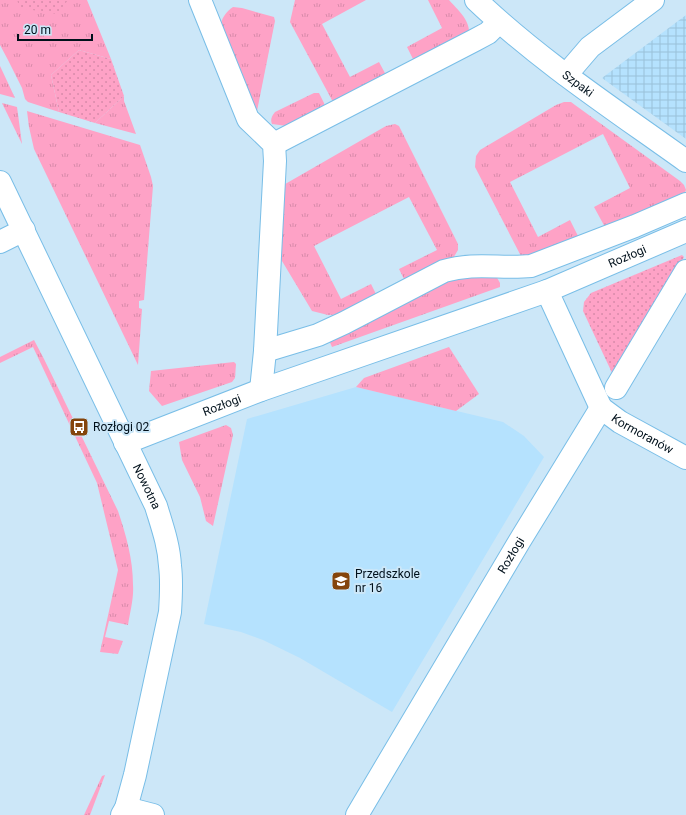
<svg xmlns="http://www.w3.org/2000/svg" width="686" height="815" viewBox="0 0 686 815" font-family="Roboto,sans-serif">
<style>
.built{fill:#b5e2fe}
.industrial{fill:url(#industrial-grid)}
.grass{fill:url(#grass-tufts)}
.park{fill:url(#park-dots)}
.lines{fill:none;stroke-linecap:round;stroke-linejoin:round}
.minor-casing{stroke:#79bee7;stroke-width:24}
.minor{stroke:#fff;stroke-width:22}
.labels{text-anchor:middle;stroke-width:4;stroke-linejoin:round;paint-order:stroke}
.street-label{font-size:12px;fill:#00101b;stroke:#cce7f8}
.poi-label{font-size:12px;fill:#00101b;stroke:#cce7f8;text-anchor:start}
</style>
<defs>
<pattern id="industrial-grid" width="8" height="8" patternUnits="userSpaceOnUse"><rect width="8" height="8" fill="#b5e2fe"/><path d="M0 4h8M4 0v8" fill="none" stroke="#9ac1d9"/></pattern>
<pattern id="grass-tufts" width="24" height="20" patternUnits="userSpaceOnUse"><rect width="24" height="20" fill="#fea2c6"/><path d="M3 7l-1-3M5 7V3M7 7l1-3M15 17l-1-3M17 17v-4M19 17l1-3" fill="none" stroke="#d88aaa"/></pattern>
<pattern id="park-dots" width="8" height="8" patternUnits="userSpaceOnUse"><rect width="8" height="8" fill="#fea2c6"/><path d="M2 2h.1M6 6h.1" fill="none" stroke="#d88aaa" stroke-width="1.8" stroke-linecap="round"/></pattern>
</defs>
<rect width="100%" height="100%" fill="#cce7f8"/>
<path class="built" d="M 356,387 L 503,422 L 524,436 L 544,457 L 392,712 L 300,658 L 263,640 L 241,632 L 204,624 L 247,419 Z"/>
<path class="industrial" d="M 686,15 L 686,139 L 602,78 Z"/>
<g class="grass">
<path d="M 0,0 L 87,0 L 111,59 L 79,50 L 51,75 L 59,112 L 28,102 L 25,99 L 22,88 L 8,60 L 0,45 Z"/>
<path d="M 295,0 L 366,0 L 322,24 L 350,77 L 379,62 L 386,75 L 333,102 L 290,22 Z"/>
<path d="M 428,0 L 449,0 C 457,9 470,20 469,33 L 414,61 L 407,47 L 442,28 Z"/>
<path d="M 233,7 L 242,8 L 274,17 L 275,21 L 257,111 L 255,111 L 221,23 C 223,16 227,11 233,7 Z"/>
<path d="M 0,66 L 15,98 L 0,94 Z"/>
<path d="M 314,93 L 319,93 L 324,103 L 325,107 L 287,126 L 272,124 C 270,119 272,116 275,112 Z"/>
<path d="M 124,96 L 124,101 L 136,134 L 95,123 Z"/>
<path d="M 564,102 L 571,102 L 575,105 L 680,181 L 684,185 L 686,190 L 683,196 L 606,229 L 594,207 L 630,188 L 603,134 L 510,182 L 538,237 L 570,220 L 580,240 L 522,258 L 475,167 L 476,156 L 480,150 L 556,105 Z"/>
<path d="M 2,103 L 17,107 L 22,144 Z"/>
<path d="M 27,111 L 140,145 L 151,177 L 153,186 L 144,300 L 139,301 L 139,308 L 142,309 L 138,365 L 34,149 L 29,127 Z"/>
<path d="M 395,124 L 399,126 L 458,244 L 458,250 L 452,260 L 406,283 L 399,269 L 437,250 L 409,197 L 314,246 L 341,299 L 371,284 L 378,298 L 346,314 L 328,315 L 312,311 L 276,251 L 280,187 L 386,126 Z"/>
<path d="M 495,274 L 500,283 L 500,287 L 332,347 L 329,340 L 444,280 Z"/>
<path d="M 34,340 L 44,359 L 118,511 C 126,535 133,559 133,585 C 134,598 130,612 128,625 L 109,621 L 105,637 L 123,641 L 118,654 L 100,652 L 118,570 L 97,483 L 33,347 L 0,363 L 0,357 Z"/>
<path d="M 449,347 L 479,394 L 456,411 L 356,387 L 364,378 Z"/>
<path d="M 234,362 L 236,364 L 235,378 L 232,382 L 162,406 L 149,391 L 151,371 Z"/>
<path d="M 226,425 L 231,428 L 233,435 L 213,526 L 206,521 L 200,497 L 182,460 L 179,442 Z"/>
<path d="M 105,775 L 90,815 L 84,815 L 102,776 Z"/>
</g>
<g class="park">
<path d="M 17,0 L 68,0 L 57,14 L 20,8 Z"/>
<path d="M 79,50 L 111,59 L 124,96 L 95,123 L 59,112 L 51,75 Z"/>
<path d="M 682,255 L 684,257 L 614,377 L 583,311 L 584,302 L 591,293 Z"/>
</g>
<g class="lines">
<defs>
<g id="minor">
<path d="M 200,0 L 248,119 L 274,144 L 275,161 L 265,351 L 261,390"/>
<path id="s1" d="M 476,0 C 540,61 615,110 686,161"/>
<path d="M 566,75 L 590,47 L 653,0"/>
<path d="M 274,144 L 475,40 L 488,33 L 499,22"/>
<path id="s2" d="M 0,182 L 156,506 C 162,526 169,545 170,566 C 172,581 171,597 170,612 L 135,775 L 126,808 L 122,815"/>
<path d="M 0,242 L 24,230"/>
<path d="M 547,291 L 601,408"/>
<path d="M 265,351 L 318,335 L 344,323 L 444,271 C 474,262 501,269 531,266 L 635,226 L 686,204"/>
<path d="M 616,388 L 686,271"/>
<path id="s3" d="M 601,408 L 620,422 L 686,458"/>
<path id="s4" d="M 125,443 L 261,390 L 547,291 L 686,231"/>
<path d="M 126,808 L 153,815"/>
<path id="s5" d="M 357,815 L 519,542 L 601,408"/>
</g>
</defs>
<use href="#minor" class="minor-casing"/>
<use href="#minor" class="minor"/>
</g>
<defs>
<symbol id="bus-square" viewBox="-11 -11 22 22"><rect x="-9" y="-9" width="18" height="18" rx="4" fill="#84440b" stroke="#cce7f8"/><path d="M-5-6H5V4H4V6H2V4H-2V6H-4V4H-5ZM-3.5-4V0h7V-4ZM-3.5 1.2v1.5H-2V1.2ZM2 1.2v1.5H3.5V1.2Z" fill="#fff"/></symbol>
<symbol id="school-square" viewBox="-11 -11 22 22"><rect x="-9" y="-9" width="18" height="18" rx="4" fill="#84440b" stroke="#cce7f8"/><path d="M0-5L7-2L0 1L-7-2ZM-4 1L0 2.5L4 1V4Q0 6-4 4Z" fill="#fff"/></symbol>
</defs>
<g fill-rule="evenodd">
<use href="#bus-square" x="68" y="416" width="22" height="22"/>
<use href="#school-square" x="330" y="570" width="22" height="22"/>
</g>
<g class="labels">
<g class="street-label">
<text dy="4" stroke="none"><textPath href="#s1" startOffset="132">Szpaki</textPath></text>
<text dy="4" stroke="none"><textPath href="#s4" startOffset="536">Rozłogi</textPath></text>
<text dy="4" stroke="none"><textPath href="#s4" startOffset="104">Rozłogi</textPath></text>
<text dy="4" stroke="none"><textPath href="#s3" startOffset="49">Kormoranów</textPath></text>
<text dy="4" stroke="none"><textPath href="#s2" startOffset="338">Nowotna</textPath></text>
<text dy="4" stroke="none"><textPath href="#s5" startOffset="302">Rozłogi</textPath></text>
</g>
<g class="poi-label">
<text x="93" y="431">Rozłogi 02</text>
<text x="355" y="578">Przedszkole<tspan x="355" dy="14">nr 16</tspan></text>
</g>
</g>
<path d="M18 34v6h74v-6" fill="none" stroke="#00101b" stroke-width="2"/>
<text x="24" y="34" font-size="12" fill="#00101b" stroke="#cce7f8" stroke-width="3" paint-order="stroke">20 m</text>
</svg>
